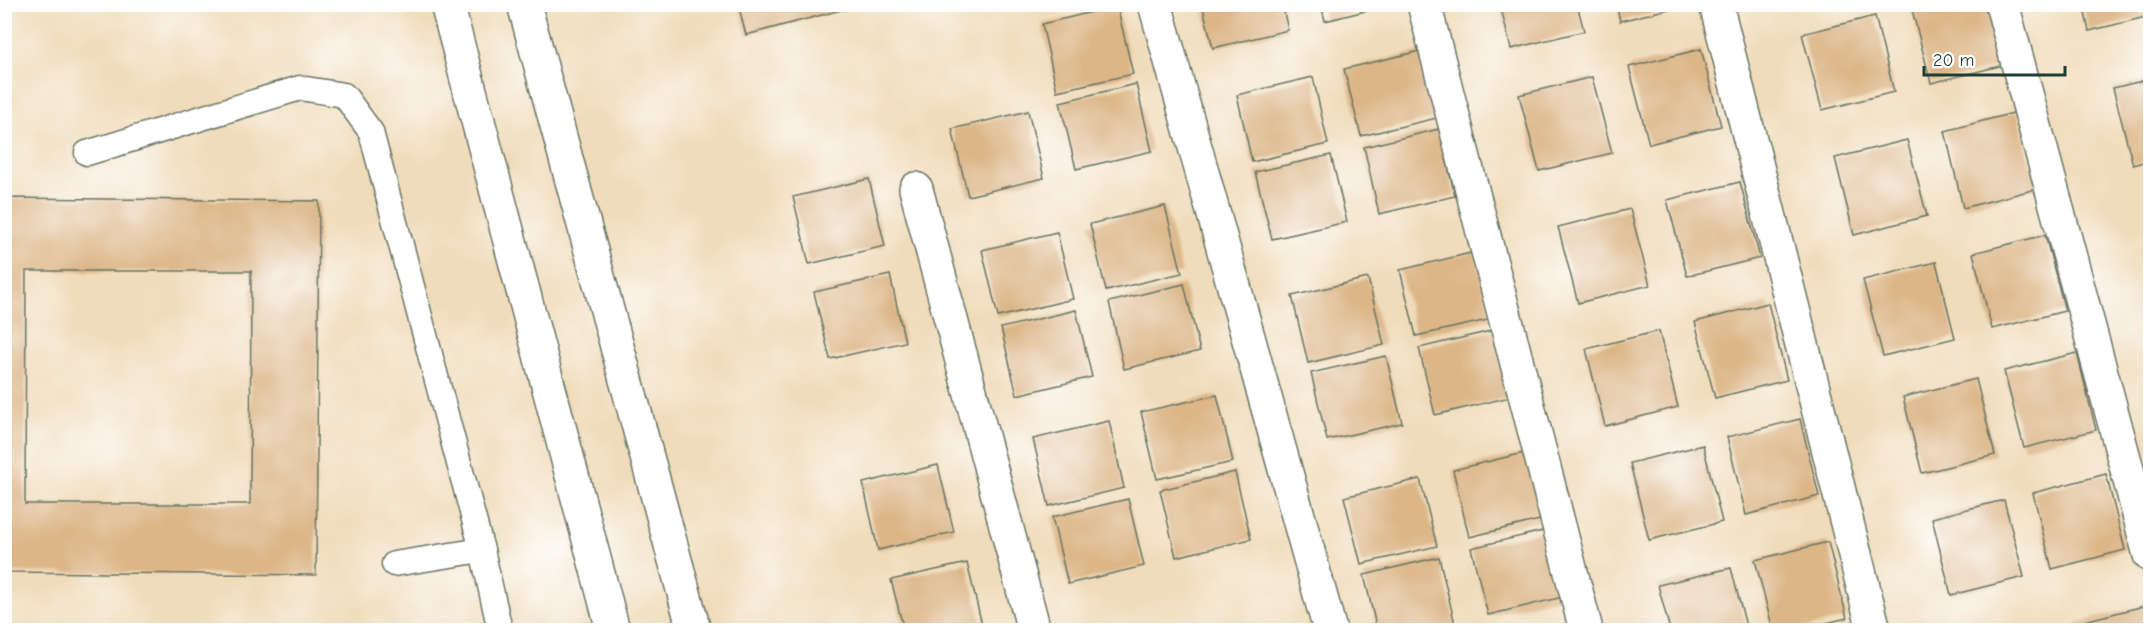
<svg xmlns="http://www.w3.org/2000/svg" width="2155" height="635" viewBox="0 0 2155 635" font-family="'Comic Neue',sans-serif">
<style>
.building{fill:#dcb687;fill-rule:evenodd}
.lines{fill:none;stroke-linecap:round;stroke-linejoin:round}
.service-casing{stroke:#687463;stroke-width:27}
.minor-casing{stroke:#687463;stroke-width:36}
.tertiary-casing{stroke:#687463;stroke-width:36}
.service{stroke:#fff;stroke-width:24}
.minor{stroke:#fff;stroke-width:33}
.tertiary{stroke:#fff;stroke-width:33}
</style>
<rect width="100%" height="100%" fill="#fff"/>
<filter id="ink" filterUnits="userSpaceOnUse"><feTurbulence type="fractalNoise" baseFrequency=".0167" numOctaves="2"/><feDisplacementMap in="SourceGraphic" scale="12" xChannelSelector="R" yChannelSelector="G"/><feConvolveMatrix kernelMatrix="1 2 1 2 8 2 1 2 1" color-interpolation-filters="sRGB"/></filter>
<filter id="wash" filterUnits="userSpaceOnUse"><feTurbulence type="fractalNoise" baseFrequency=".008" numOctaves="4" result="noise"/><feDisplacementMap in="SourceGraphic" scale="24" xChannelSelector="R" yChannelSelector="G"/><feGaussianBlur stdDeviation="1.35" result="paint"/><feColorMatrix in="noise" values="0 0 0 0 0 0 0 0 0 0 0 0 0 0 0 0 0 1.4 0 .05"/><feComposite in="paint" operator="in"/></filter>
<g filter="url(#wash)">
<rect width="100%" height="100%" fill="#f0dbba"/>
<g id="blocks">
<g class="building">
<path d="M 738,4 L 860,4 L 860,5 L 746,35 Z"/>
<path d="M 1202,4 L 1282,4 L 1288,30 L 1213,48 Z"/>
<path d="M 1321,4 L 1388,4 L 1389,5 L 1325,21 Z"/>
<path d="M 1500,4 L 1577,4 L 1584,31 L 1511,49 Z"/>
<path d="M 1616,4 L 1685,4 L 1685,5 L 1620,21 Z"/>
<path d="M 1919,4 L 1988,4 L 2004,65 L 1931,83 L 1911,6 Z"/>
<path d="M 2083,4 L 2150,4 L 2150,16 L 2089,31 Z"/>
<path d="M 1117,6 L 1133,74 L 1057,91 L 1042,24 Z"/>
<path d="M 1875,16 L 1894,92 L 1822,110 L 1802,34 Z"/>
<path d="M 1701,49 L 1721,126 L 1649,144 L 1629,67 Z"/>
<path d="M 1420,51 L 1437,118 L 1361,136 L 1344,69 Z"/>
<path d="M 1313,77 L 1328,144 L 1252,162 L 1237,95 Z"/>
<path d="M 1592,77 L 1612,153 L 1539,171 L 1519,95 Z"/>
<path d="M 2150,79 L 2150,160 L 2133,165 L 2113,88 Z"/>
<path d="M 1136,84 L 1152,151 L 1076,169 L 1060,102 Z"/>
<path d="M 1028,111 L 1044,178 L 968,196 L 952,129 Z"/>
<path d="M 2017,112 L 2036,189 L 1963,208 L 1945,131 Z"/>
<path d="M 1439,129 L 1455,196 L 1379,214 L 1364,147 Z"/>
<path d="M 1907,140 L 1927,216 L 1854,235 L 1835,158 Z"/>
<path d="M 1331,155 L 1347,222 L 1272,239 L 1255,172 Z"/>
<path d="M 869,179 L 885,246 L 809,264 L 793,197 Z"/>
<path d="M 1740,182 L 1760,258 L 1687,276 L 1667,200 Z"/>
<path d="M 4,198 L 319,201 L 316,575 L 4,572 ZM 26,271 L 251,271 L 250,504 L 25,504 Z"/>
<path d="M 1165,206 L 1182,273 L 1106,291 L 1090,224 Z"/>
<path d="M 1630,209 L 1650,285 L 1578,303 L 1558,227 Z"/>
<path d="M 1057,232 L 1073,299 L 998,317 L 982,250 Z"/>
<path d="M 2045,235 L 2065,311 L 1992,329 L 1973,253 Z"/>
<path d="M 1475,252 L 1492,319 L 1416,336 L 1400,270 Z"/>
<path d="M 1936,262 L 1955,338 L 1883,356 L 1863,280 Z"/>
<path d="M 890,275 L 905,342 L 830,359 L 814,292 Z"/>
<path d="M 1368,278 L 1384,345 L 1308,363 L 1292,296 Z"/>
<path d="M 1184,284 L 1200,351 L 1124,369 L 1109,302 Z"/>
<path d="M 1768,303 L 1787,380 L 1715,398 L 1695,322 Z"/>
<path d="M 1076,310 L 1092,377 L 1017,395 L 1001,328 Z"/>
<path d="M 1495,330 L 1510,397 L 1435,415 L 1419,348 Z"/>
<path d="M 1659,331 L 1678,407 L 1605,426 L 1586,349 Z"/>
<path d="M 2077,353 L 2096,430 L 2024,448 L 2004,371 Z"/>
<path d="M 1386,356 L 1402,423 L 1327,440 L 1311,373 Z"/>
<path d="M 1976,379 L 1995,455 L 1922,473 L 1903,397 Z"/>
<path d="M 1217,395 L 1233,462 L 1157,479 L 1141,412 Z"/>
<path d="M 1800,419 L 1819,496 L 1746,515 L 1727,437 Z"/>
<path d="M 1109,421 L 1124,488 L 1049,506 L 1033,439 Z"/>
<path d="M 1703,445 L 1722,522 L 1649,540 L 1630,463 Z"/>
<path d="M 1528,452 L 1544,519 L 1469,537 L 1453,470 Z"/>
<path d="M 938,465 L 954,532 L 878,550 L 863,483 Z"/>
<path d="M 1235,472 L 1251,539 L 1176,557 L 1160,490 Z"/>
<path d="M 2106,474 L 2125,550 L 2052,569 L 2033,493 Z"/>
<path d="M 1420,479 L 1437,546 L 1361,564 L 1344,497 Z"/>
<path d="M 1128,499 L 1144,566 L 1068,584 L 1052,517 Z"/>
<path d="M 2004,500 L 2024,577 L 1951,595 L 1932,518 Z"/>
<path d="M 1547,530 L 1563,597 L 1488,615 L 1471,548 Z"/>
<path d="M 1828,542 L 1847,618 L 1797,630 L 1773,630 L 1755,560 Z"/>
<path d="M 1439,557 L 1455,624 L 1426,630 L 1377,630 L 1364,575 Z"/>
<path d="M 967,563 L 983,629 L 904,630 L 891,580 Z"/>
<path d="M 1731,568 L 1747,630 L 1670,630 L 1658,585 Z"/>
<path d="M 2148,605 L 2150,630 L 2077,630 L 2076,623 Z"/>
</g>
</g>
</g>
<g filter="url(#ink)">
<use href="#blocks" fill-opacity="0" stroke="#687463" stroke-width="1.5"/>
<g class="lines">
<defs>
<g id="service">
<path d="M 87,153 L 300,88 L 344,95 L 371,132 L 482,550 L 500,630"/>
<path d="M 394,564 L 482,550"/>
</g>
<g id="minor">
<path d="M 1155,4 L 1330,630"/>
<path d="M 1424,4 L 1586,630"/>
<path d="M 1716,4 L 1874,630"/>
<path d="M 2002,4 L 2150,555"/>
<path d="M 916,189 L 1034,630"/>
</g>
<g id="tertiary">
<path d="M 447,4 L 613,630"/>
<path d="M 524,4 L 694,630"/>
</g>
</defs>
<use href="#service" class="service-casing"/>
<use href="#minor" class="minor-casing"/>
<use href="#tertiary" class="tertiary-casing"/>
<use href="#service" class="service"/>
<use href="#minor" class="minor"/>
<use href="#tertiary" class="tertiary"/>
</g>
</g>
<rect width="2155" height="635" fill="none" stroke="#fff" stroke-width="24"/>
<path d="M1924 66v9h141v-9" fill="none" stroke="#1f3d34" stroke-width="3"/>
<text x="1933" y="66" font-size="18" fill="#1f3d34" stroke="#ffffff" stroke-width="4.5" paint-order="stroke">20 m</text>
</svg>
